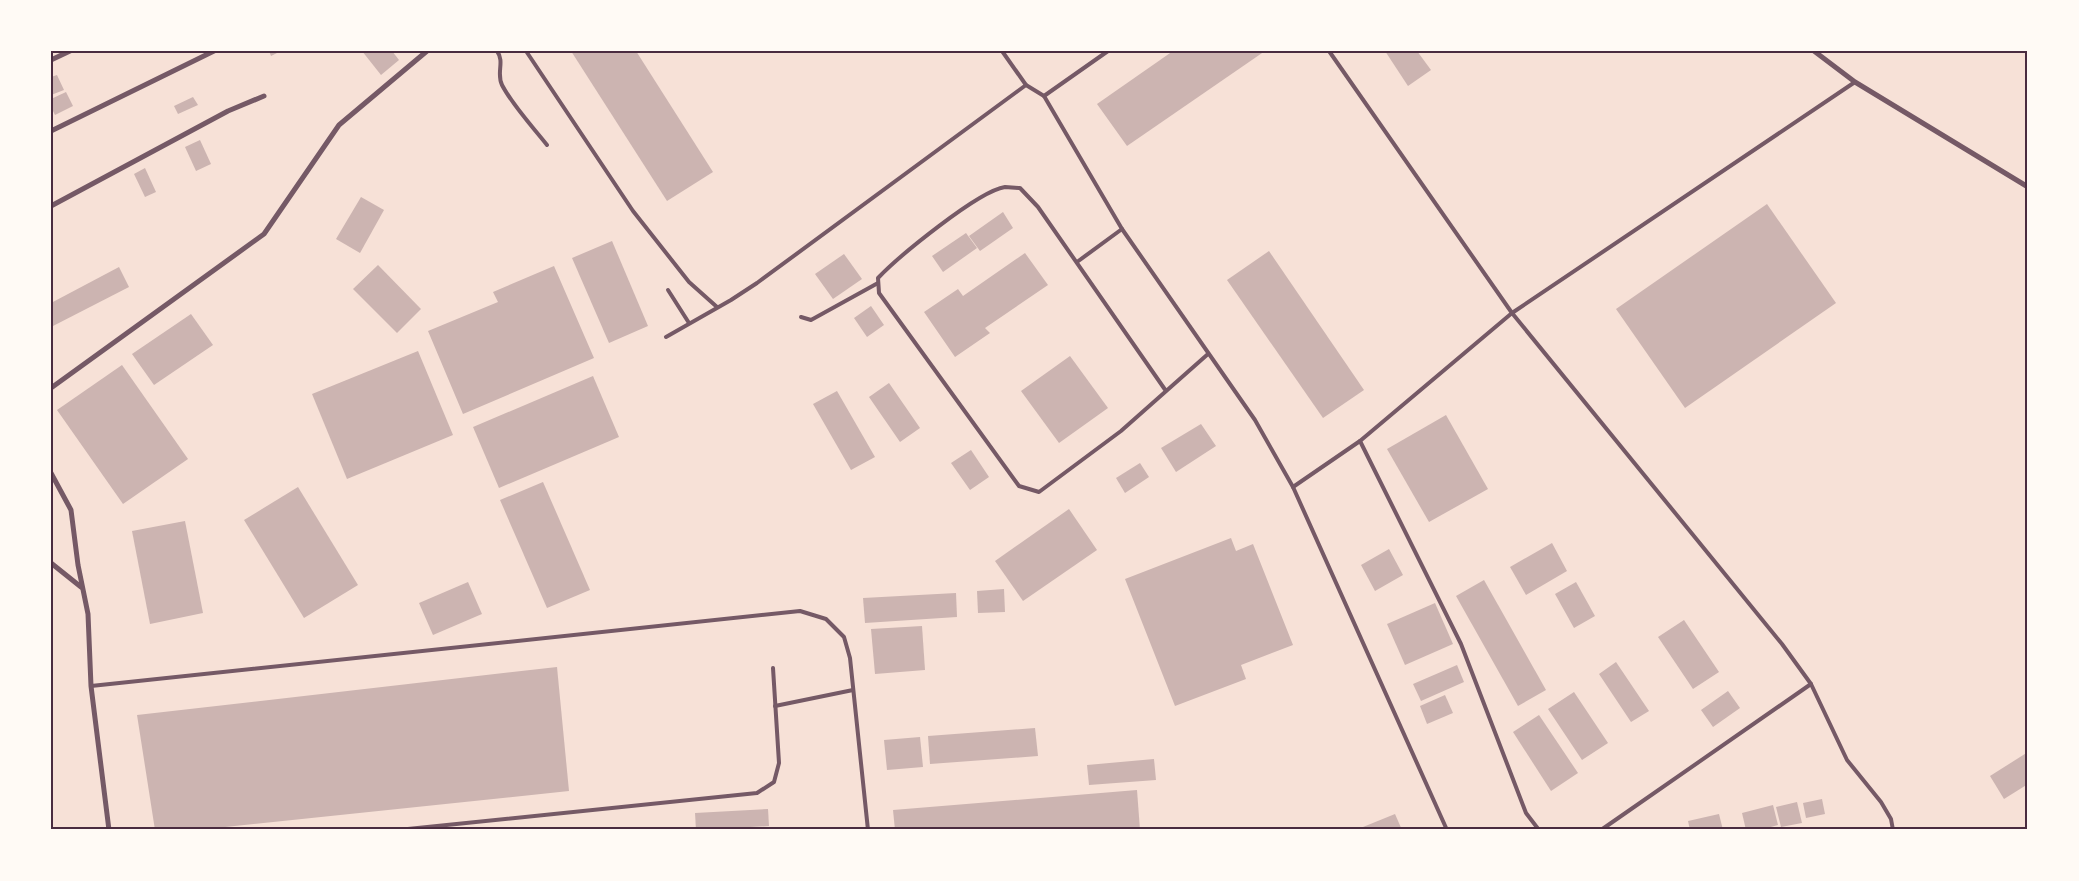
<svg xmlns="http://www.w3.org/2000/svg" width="2079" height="881" viewBox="0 0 2079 881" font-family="Poppins,sans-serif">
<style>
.building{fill:#ccb4b1}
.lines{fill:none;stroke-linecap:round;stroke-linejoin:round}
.service{stroke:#755966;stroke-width:4}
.minor{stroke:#755966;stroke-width:5}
.neatline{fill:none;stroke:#4a2c40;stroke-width:2}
</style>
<rect width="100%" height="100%" fill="#f7e1d7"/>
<g class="building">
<path d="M 269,51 L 281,51 L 271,56 Z"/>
<path d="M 362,51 L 392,51 L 399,60 L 381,75 Z"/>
<path d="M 571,51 L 636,51 L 713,172 L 667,201 Z"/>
<path d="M 1173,51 L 1265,51 L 1127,146 L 1097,104 Z"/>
<path d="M 1385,51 L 1417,51 L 1431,70 L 1408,86 Z"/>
<path d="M 57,75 L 64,90 L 51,95 L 51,77 Z"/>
<path d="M 66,92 L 73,106 L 55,115 L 51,107 L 51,99 Z"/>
<path d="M 193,97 L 198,105 L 178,114 L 174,106 Z"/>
<path d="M 200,140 L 211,164 L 196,171 L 185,147 Z"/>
<path d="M 145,168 L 156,192 L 145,197 L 134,174 Z"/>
<path d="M 361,197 L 384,210 L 360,253 L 336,239 Z"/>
<path d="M 1767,204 L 1836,303 L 1685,408 L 1616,309 Z"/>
<path d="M 1003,212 L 1013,228 L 980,251 L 969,236 Z"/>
<path d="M 966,233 L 977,248 L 943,272 L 932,256 Z"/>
<path d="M 612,241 L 648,326 L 609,343 L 572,258 Z"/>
<path d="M 1269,251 L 1364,390 L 1323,418 L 1227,280 Z"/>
<path d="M 1025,253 L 1048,285 L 985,328 L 990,333 L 955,357 L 924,312 L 958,289 L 963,296 Z"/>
<path d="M 844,254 L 862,279 L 833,299 L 815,274 Z"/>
<path d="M 378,265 L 421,309 L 397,333 L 353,289 Z"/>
<path d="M 554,266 L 594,358 L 463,414 L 428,331 L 498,302 L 493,292 Z"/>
<path d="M 119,267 L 129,287 L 53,326 L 51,323 L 51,303 Z"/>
<path d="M 871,306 L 884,325 L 867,337 L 854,318 Z"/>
<path d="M 191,314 L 213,345 L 154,385 L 132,354 Z"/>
<path d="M 418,351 L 453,435 L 347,479 L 312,394 Z"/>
<path d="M 1070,356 L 1108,408 L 1059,443 L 1021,391 Z"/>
<path d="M 122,365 L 188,459 L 123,504 L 57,410 Z"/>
<path d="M 593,376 L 619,437 L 499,488 L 473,427 Z"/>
<path d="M 889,383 L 920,428 L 900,442 L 869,397 Z"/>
<path d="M 837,391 L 875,457 L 851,470 L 813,404 Z"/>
<path d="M 1446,415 L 1488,489 L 1429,522 L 1387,449 Z"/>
<path d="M 1201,424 L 1216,446 L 1176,472 L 1161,448 Z"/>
<path d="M 971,450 L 989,477 L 970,490 L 951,463 Z"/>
<path d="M 1140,463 L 1149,477 L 1125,493 L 1116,478 Z"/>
<path d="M 543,482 L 590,590 L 547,608 L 500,500 Z"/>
<path d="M 298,487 L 358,585 L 304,618 L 244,520 Z"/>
<path d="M 1069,509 L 1097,550 L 1023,601 L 995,561 Z"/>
<path d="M 185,521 L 203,613 L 150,624 L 132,531 Z"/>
<path d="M 1231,538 L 1236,551 L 1253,544 L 1293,645 L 1241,665 L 1246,679 L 1175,706 L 1125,579 Z"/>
<path d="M 1552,543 L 1567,571 L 1526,595 L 1510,567 Z"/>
<path d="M 1389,549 L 1403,575 L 1375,591 L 1361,565 Z"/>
<path d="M 1484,580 L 1546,690 L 1518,706 L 1456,596 Z"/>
<path d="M 468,582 L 482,614 L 433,635 L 419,603 Z"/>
<path d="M 1576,582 L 1595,616 L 1574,628 L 1555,594 Z"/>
<path d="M 1004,589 L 1005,612 L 978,613 L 977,591 Z"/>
<path d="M 956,593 L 957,617 L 865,623 L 863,598 Z"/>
<path d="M 1435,603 L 1453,644 L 1405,665 L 1387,624 Z"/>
<path d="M 1684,620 L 1719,672 L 1693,689 L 1658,637 Z"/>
<path d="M 922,626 L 925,670 L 875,674 L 871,629 Z"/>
<path d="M 1616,662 L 1649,711 L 1631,722 L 1599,674 Z"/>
<path d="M 1457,665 L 1464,682 L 1421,701 L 1413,684 Z"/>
<path d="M 557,667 L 569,791 L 197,830 L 155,830 L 137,715 Z"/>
<path d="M 1728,691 L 1740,708 L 1713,727 L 1701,710 Z"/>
<path d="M 1574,692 L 1608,743 L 1582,760 L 1548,709 Z"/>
<path d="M 1445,695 L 1453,713 L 1427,724 L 1420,706 Z"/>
<path d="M 1539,715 L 1578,773 L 1551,791 L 1513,732 Z"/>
<path d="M 1035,728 L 1038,756 L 930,764 L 928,736 Z"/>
<path d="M 920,737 L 923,767 L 887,770 L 884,740 Z"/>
<path d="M 2028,752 L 2028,784 L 2004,799 L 1990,776 Z"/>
<path d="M 1154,759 L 1156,780 L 1089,785 L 1087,765 Z"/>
<path d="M 1137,790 L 1140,830 L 895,830 L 893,810 Z"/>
<path d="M 1822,799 L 1825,814 L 1806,818 L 1803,803 Z"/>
<path d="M 1797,802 L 1802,823 L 1781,827 L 1776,807 Z"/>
<path d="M 1773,805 L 1778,825 L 1760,830 L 1746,830 L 1742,813 Z"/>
<path d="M 768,809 L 769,826 L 696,830 L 695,813 Z"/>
<path d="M 1395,814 L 1402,830 L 1364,830 L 1363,827 Z"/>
<path d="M 1719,814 L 1723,830 L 1690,830 L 1688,821 Z"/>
</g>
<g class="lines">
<g class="service">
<path d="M 497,51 C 505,62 496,73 502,85 C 513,106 532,126 547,145"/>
<path d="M 526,51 L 633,211 L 689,282 L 717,307"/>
<path d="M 1002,51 L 1026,85 L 1044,96 L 1122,229 L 1255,420 L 1293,487 L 1447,830"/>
<path d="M 1329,51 L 1512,313 L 1782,644 L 1811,684 L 1847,760 L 1881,802 L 1891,819 L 1893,830"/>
<path d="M 1044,96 L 1108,51"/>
<path d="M 1077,262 L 1122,229"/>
<path d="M 668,290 L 689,323"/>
<path d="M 801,317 L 811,320 L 878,283"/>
<path d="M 666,337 L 731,300 L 757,283 L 1026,85"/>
<path d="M 1166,391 L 1038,207 L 1020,188 C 1015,188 1009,187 1005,187 C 978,191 898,257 878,278 L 879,293 L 1019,486 L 1039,492 L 1121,431 L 1208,354"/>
<path d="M 1360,441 L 1461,644 L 1526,813 L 1539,830"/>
<path d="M 1293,487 L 1360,441 L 1512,313 L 1855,82"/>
<path d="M 91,686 L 800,611 L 826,619 L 844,637 L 850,658 L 868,830"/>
<path d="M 775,706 L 853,690"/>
<path d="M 398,830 L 757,793 L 774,782 L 779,763 L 773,668"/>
<path d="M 1601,830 L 1811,684"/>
</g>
<g class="minor">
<path d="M 1814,51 L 1855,82 L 2028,187"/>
<path d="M 51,60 L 70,51"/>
<path d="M 51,131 L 214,51"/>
<path d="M 51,206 L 228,111 L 264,96"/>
<path d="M 51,388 L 264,234 L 339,125 L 427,51"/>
<path d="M 51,473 L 71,510 L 78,565 L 88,614 L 91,686 L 109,830"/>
<path d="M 51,563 L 81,587"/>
</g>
</g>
<rect width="2079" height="881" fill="none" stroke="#fffaf5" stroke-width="105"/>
<rect x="52" y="52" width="1974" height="776" class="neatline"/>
</svg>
